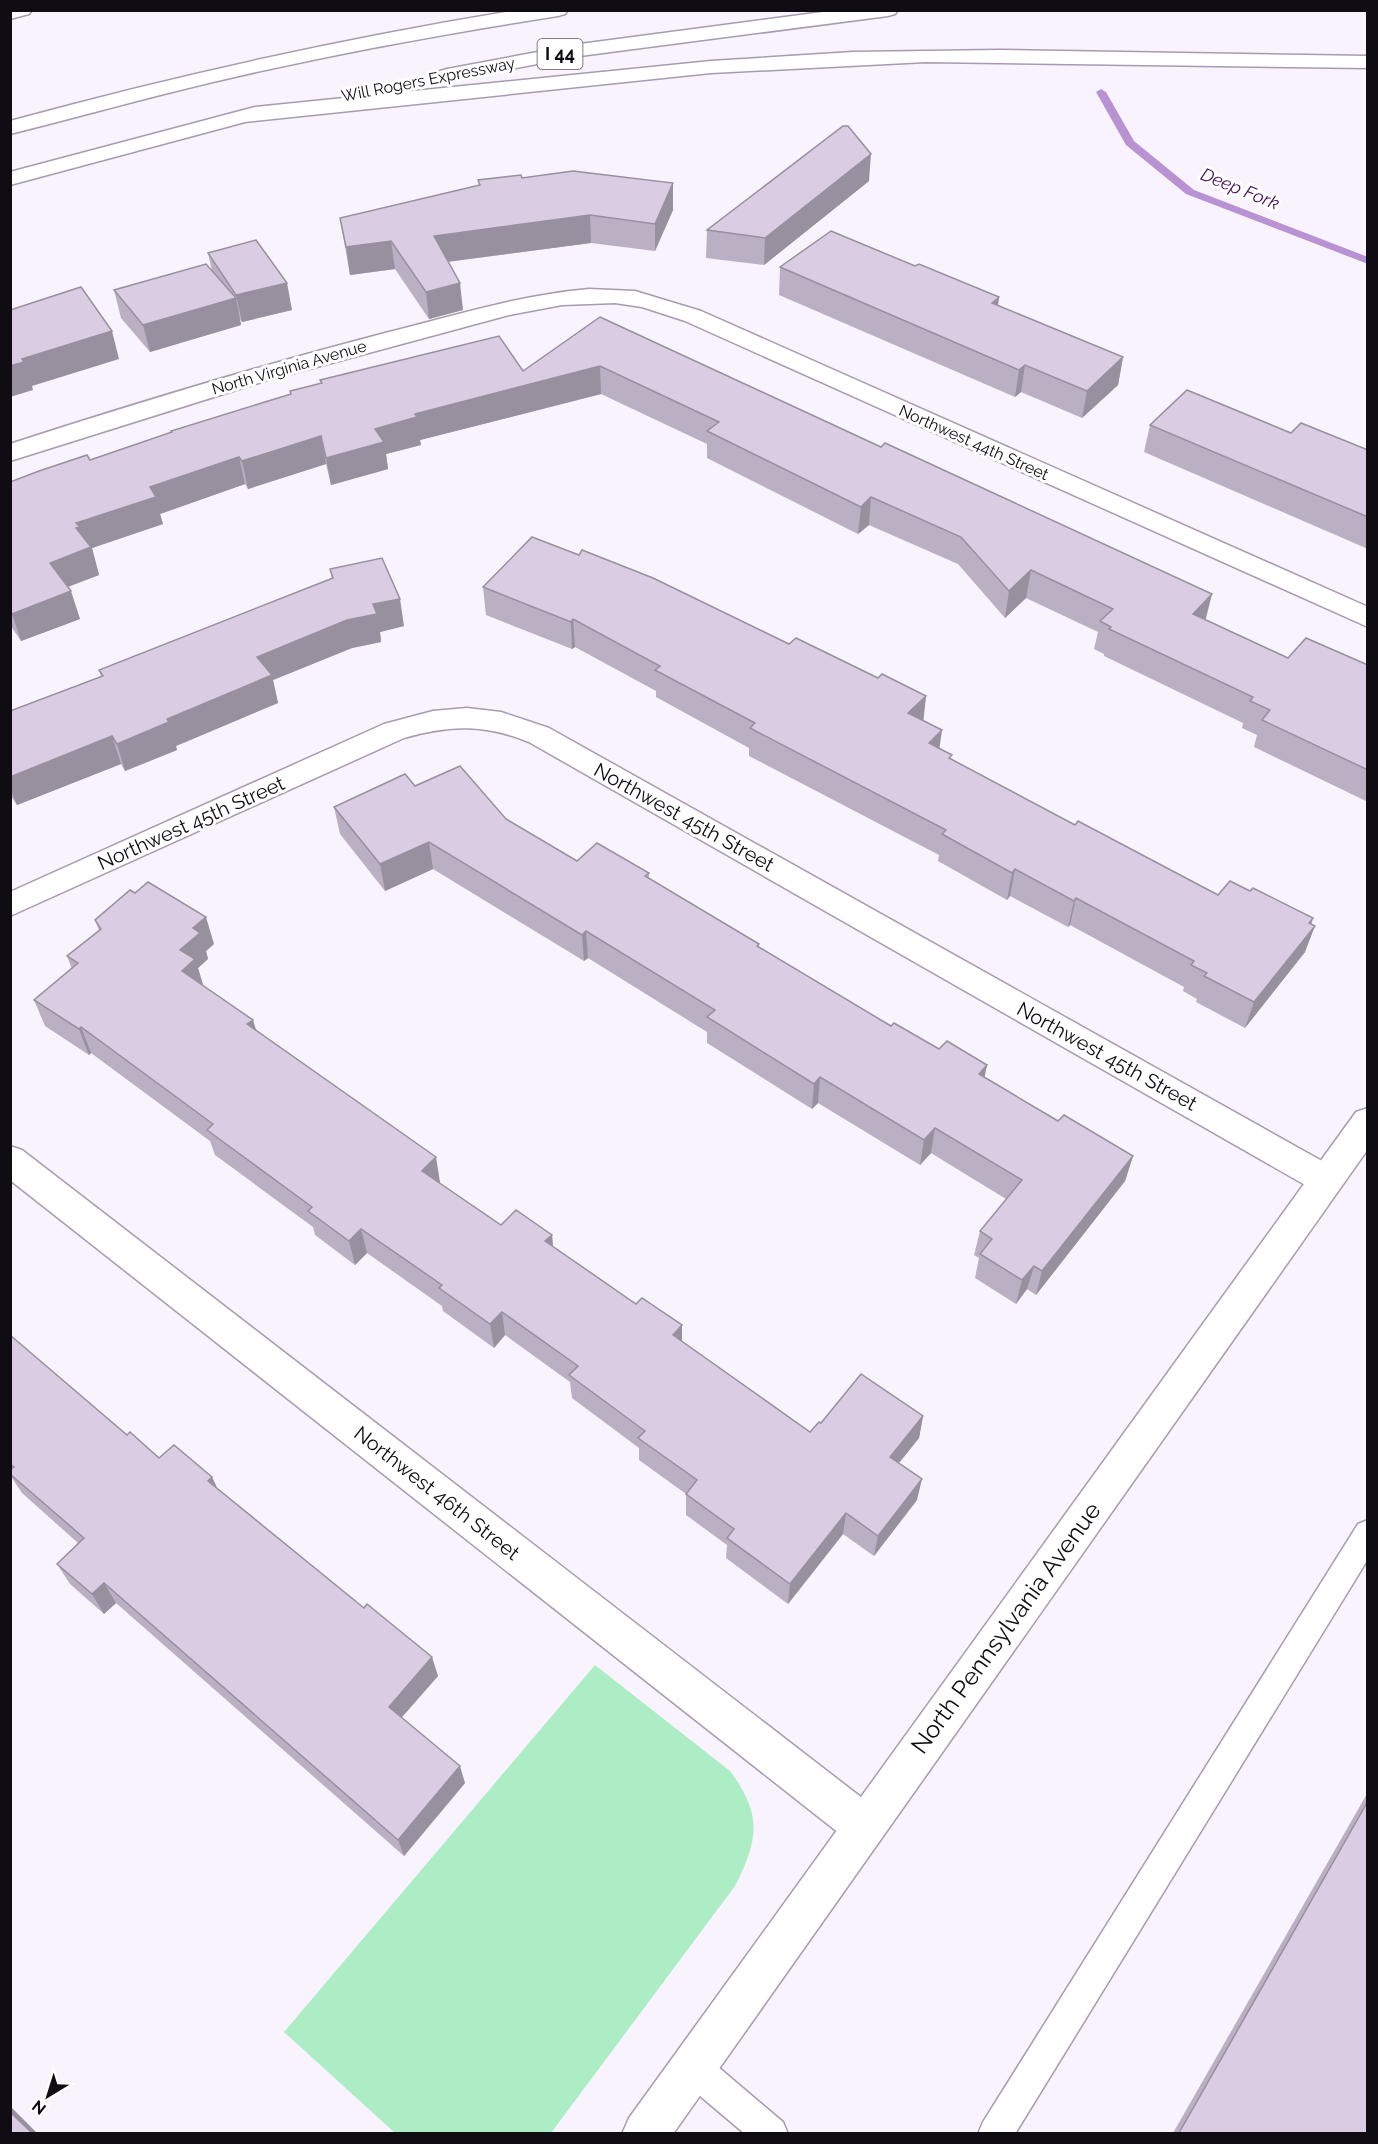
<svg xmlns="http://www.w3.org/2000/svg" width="1378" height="2144" viewBox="0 0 1378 2144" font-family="Raleway,sans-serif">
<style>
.green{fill:#adedc6}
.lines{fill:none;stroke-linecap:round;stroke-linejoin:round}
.stream{fill:#b992d3;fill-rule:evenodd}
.service-casing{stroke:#a89bb1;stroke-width:3}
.minor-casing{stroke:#a89bb1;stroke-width:3}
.secondary-casing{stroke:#a89bb1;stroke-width:3}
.motorway-casing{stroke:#a89bb1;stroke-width:3}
.service{fill:#fff;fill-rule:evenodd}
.minor{fill:#fff;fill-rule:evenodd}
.secondary{fill:#fff;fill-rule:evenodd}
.motorway{fill:#fff;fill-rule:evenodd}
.wall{fill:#bbafc3}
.shaded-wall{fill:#988f9f}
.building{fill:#d9cce3;stroke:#988f9f;stroke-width:1.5}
.labels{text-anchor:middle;stroke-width:6;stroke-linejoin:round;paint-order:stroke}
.far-street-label{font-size:16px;fill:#100c13;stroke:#fff}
.shield{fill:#fff;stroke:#58555a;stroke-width:1.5}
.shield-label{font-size:18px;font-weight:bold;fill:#100c13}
.far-water-label{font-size:18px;font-style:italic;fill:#430e5c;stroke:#fff}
.street-label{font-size:20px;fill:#100c13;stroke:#fff}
.near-street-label{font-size:24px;fill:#100c13;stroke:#fff}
</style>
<rect width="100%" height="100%" fill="#f8f3fc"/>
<path class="green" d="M 595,1665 L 730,1771 C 762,1814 759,1839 735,1886 L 551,2133 L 395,2133 L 284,2032 Z"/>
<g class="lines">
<path class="stream" d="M 1101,89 L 1106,92 L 1134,141 L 1194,190 L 1368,257 L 1368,264 L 1186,194 L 1126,145 L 1096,92 Z"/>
<defs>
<g id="service">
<path d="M 1368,1520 L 1368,1559 L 1015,2134 L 978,2134 L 983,2122 L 1358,1524 Z"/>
<path d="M 692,2050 L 704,2055 L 783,2122 L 788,2134 L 745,2134 L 680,2079 L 675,2067 L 680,2055 Z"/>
</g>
<g id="minor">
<path d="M 10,10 L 32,10 L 29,14 L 10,19 Z"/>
<path d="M 589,289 L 635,291 L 701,311 L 1368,607 L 1368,627 L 685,321 L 642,307 L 615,303 L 562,305 L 509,315 L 265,381 L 10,461 L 10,444 C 136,403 262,365 389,332 C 456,315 520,295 589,289 Z"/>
<path d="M 467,708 L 501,712 L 549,728 L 1338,1170 L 1343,1180 L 1338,1190 L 1326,1194 L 1314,1190 L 529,742 C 484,724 450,725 404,738 L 10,916 L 10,892 L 384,724 L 433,711 Z"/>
<path d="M 10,1146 L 22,1150 L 879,1811 L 885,1826 L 879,1841 L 864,1847 L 849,1841 L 10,1180 Z"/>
</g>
<path id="secondary" d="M 1368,1108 L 1368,1149 L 673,2134 L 622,2134 L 629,2118 L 1356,1112 Z"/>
<g id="motorway">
<path d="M 518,10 L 568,10 L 565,14 L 558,16 C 442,34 327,55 213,82 C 145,98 78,117 10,134 L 10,121 C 178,75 346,38 518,10 Z"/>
<path d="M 838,10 L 898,10 L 895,14 L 888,16 L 580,56 L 447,81 L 440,79 L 437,75 L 440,71 L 447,69 L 580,44 Z"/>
<path d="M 1000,50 L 1368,56 L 1368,68 L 926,62 L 711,73 L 245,122 L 10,185 L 10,172 L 255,107 L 711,61 L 853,52 Z"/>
</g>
</defs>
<use href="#service" class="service-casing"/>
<use href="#minor" class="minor-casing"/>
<use href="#secondary" class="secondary-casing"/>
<use href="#motorway" class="motorway-casing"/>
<use href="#service" class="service"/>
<use href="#minor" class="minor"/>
<use href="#secondary" class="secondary"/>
<use href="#motorway" class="motorway"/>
</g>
<g class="wall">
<path d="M 522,178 L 673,183 L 673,210 L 655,251 L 591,243 L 448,262 L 463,310 L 429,319 L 395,269 L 350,275 L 340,218 L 479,185 L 478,180 Z"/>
<path d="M 869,181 L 764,265 L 706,258 L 707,230 Z"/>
<path d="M 208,253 L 292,310 L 242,322 L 240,319 L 241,325 L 150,352 L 121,318 L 114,290 L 212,271 Z"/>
<path d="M 915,266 L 999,297 L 998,306 L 1123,357 L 1118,385 L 1082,418 L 1021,392 L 1015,397 L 779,295 L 780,267 Z"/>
<path d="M 600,317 L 1205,620 L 1288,658 L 1368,665 L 1368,802 L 1254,747 L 1257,735 L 1242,728 L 1243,723 L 1104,656 L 1104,654 L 1094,649 L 1098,632 L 1026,598 L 1005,618 L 958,564 L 869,525 L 858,534 L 707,458 L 707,444 L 601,394 L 420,440 L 421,445 L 386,454 L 388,469 L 331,485 L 326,464 L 248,489 L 245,484 L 160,514 L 163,524 L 92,548 L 99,575 L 68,587 L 80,619 L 21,641 L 10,625 L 10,482 L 90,460 L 172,433 L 171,431 L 290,395 L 290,391 L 321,383 L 320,380 L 523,371 Z"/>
<path d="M 1150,425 L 1291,433 L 1368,450 L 1368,549 L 1144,452 Z"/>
<path d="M 330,569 L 404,626 L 380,632 L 381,642 L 352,648 L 273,680 L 278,703 L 176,746 L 177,750 L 125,771 L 121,764 L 17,805 L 10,795 L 10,711 L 101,676 L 99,670 L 332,579 Z"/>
<path d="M 483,587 L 789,644 L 926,696 L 923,721 L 939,748 L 951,759 L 1075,825 L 1218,895 L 1250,891 L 1313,918 L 1305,952 L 1245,1028 L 1196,1002 L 1197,999 L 1183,991 L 1184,987 L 1070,925 L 1068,927 L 1010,896 L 1007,900 L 938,861 L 939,855 L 749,756 L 749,748 L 656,697 L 656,691 L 575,647 L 572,649 L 486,615 Z"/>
<path d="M 415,786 L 506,819 L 577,861 L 649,873 L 649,878 L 759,944 L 759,947 L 891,1026 L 939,1049 L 987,1065 L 984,1077 L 1058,1121 L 1133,1156 L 1125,1181 L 1036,1295 L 1027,1289 L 1016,1304 L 975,1278 L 979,1258 L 974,1255 L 980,1231 L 1006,1199 L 931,1153 L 920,1165 L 818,1103 L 812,1109 L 707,1043 L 707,1032 L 588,958 L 584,961 L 433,869 L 385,891 L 340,834 L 334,807 Z"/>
<path d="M 95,920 L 214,944 L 206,951 L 208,959 L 198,968 L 203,985 L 256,1031 L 440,1182 L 439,1183 L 501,1225 L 552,1235 L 553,1247 L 682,1341 L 810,1432 L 821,1423 L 923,1416 L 919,1438 L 899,1463 L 917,1500 L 874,1556 L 843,1534 L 788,1604 L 726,1558 L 727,1545 L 686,1515 L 686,1494 L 639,1460 L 639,1448 L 572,1398 L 570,1382 L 505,1335 L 494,1348 L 443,1311 L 442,1306 L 367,1253 L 355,1265 L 315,1235 L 313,1227 L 215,1155 L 210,1141 L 91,1053 L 89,1055 L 45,1026 L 34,1000 L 72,969 L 67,956 L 99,930 Z"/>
<path d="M 10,1335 L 127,1435 L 159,1458 L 212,1477 L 217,1488 L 438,1676 L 402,1717 L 465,1783 L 404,1856 L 116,1603 L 104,1614 L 70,1584 L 57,1564 L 78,1543 L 22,1493 L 10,1475 Z"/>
<path d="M 1368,1792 L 1368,2133 L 1173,2133 Z"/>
</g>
<g class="shaded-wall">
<path d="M 871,154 L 869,181 L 764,265 L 765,238 Z"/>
<path d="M 673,183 L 673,210 L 655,251 L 655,224 Z"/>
<path d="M 590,215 L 591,243 L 437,263 L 434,236 Z"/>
<path d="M 391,241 L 395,269 L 350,275 L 346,247 Z"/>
<path d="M 287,283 L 292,310 L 242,322 L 236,295 Z"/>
<path d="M 460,283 L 463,310 L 429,319 L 426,292 Z"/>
<path d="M 999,297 L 995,324 L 992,303 Z"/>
<path d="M 236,298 L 241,325 L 150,352 L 143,325 Z"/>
<path d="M 112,331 L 119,359 L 32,386 L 33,390 L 10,397 L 10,366 L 22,359 Z"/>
<path d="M 1123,357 L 1118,385 L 1082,418 L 1087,391 Z"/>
<path d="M 1025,365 L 1021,392 L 1015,397 L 1019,370 Z"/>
<path d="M 600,366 L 601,394 L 420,440 L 421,445 L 386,454 L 388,469 L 331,485 L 326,458 L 375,429 L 415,414 Z"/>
<path d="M 321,436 L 326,464 L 248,489 L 242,461 Z"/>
<path d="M 239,457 L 245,484 L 160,514 L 163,524 L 92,548 L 99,575 L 59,590 L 50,563 L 76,528 L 76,523 L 150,487 Z"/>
<path d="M 871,497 L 869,525 L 858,534 L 861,507 Z"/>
<path d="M 1031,570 L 1026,598 L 1005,618 L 1009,591 Z"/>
<path d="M 71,591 L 80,619 L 21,641 L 12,614 Z"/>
<path d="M 1212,594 L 1205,622 L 1193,614 Z"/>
<path d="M 400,599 L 404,626 L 380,632 L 381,642 L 352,648 L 273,680 L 278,703 L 176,746 L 177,750 L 125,771 L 117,744 L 167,719 L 257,657 L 373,604 Z"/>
<path d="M 573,619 L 575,647 L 572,649 L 571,622 Z"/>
<path d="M 926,696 L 923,724 L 908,713 Z"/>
<path d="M 942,730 L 938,758 L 929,743 Z"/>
<path d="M 112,736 L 121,764 L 17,805 L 10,788 L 10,777 Z"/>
<path d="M 429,842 L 433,869 L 385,891 L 380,864 Z"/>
<path d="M 1015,869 L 1010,896 L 1007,900 L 1012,873 Z"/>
<path d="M 1076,898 L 1070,925 L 1068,927 L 1074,901 Z"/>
<path d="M 206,917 L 214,944 L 206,951 L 208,959 L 198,968 L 203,985 L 182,971 L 180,950 L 193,928 Z"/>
<path d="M 1313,918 L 1305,938 L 1315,926 L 1305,952 L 1245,1028 L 1254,1002 Z"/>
<path d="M 586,931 L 588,958 L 584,961 L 582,935 Z"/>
<path d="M 253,1020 L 261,1045 L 247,1024 Z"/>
<path d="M 81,1027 L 91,1053 L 89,1055 L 79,1029 Z"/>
<path d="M 987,1065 L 982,1090 L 979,1074 Z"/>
<path d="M 820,1077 L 818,1103 L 812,1109 L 814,1084 Z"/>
<path d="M 935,1128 L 931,1153 L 920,1165 L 924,1140 Z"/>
<path d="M 1133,1156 L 1125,1181 L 1036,1295 L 1042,1271 Z"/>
<path d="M 436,1157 L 440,1182 L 426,1195 L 422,1171 Z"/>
<path d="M 361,1229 L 367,1253 L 355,1265 L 349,1241 Z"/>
<path d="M 552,1235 L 554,1259 L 545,1241 Z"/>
<path d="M 1034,1266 L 1027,1289 L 1016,1304 L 1022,1280 Z"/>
<path d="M 502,1312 L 505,1335 L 494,1348 L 490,1324 Z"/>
<path d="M 682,1325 L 682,1348 L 673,1335 Z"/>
<path d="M 923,1416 L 919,1438 L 886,1479 L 890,1457 Z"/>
<path d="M 212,1477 L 222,1499 L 208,1481 Z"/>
<path d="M 922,1479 L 917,1500 L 874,1556 L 878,1536 Z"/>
<path d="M 846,1513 L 843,1534 L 788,1604 L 790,1584 Z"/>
<path d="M 104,1583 L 116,1603 L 104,1614 L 92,1594 Z"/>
<path d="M 432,1657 L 438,1676 L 395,1725 L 389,1707 Z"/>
<path d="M 460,1766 L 465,1783 L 404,1856 L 398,1840 Z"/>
<path d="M 10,2106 L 37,2133 L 32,2133 L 10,2112 Z"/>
</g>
<g class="building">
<path d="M 843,126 L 848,126 L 871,154 L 765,238 L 707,230 Z"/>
<path d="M 573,171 L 673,183 L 655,224 L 590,215 L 434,236 L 460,283 L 426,292 L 391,241 L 346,247 L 340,218 L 480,185 L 478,180 L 521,175 L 522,178 Z"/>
<path d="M 831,231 L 915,266 L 919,264 L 999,297 L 992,303 L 1123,357 L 1087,391 L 1025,365 L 1019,370 L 780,267 Z"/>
<path d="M 256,240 L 287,283 L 236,295 L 208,253 Z"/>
<path d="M 206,264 L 236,298 L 143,325 L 114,290 Z"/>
<path d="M 81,287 L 112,331 L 22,359 L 24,362 L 10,366 L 10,310 Z"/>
<path d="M 600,317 L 881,447 L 885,443 L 1212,594 L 1193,614 L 1288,658 L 1306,638 L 1368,665 L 1368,770 L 1262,720 L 1270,710 L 1250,701 L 1253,697 L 1109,629 L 1111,627 L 1100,621 L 1113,609 L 1031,570 L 1009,591 L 961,537 L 871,497 L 861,507 L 707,431 L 719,422 L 600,366 L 415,414 L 417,417 L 375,429 L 384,442 L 326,458 L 321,436 L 242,461 L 239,457 L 150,487 L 156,497 L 76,523 L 80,527 L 76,528 L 91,547 L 50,563 L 71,591 L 12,614 L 10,612 L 10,482 L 39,471 L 87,455 L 90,460 L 172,432 L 171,431 L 291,394 L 290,391 L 322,383 L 320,380 L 499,336 L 523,371 Z"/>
<path d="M 1187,390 L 1291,433 L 1301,423 L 1368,450 L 1368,517 L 1150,425 Z"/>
<path d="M 532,537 L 579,555 L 582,550 L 653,578 L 789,644 L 796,638 L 878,678 L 882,674 L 926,696 L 908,713 L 942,730 L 929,743 L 952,755 L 949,758 L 1075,825 L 1078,821 L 1218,895 L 1230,881 L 1250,891 L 1253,888 L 1313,918 L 1309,923 L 1315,926 L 1254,1002 L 1204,976 L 1207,973 L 1191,965 L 1194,961 L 1076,898 L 1074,901 L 1015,869 L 1012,873 L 942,834 L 946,830 L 750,728 L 755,723 L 655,670 L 660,666 L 573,619 L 571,622 L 483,587 Z"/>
<path d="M 382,558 L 400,599 L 373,604 L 377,614 L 347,620 L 257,657 L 272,675 L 167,719 L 169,722 L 117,744 L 112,736 L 10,777 L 10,711 L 103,676 L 99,670 L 333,578 L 330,569 Z"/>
<path d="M 460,766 L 506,819 L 577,861 L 597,843 L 649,873 L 645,876 L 759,944 L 757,946 L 891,1026 L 894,1023 L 939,1049 L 947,1041 L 987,1065 L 979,1074 L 1058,1121 L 1064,1115 L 1133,1156 L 1042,1271 L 1034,1266 L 1022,1280 L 980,1254 L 992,1239 L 980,1231 L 1022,1180 L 935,1128 L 924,1140 L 820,1077 L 814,1084 L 707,1017 L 715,1010 L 586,931 L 582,935 L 429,842 L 380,864 L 334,807 L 405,774 L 415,786 Z"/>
<path d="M 148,882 L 206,917 L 193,928 L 200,933 L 180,950 L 195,959 L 182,971 L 253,1020 L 247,1024 L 436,1157 L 422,1171 L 501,1225 L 516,1210 L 552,1235 L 545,1241 L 636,1304 L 642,1298 L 682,1325 L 673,1335 L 810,1432 L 819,1422 L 821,1423 L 861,1374 L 923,1416 L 890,1457 L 922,1479 L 878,1536 L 846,1513 L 790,1584 L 727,1538 L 734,1529 L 686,1494 L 697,1480 L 638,1438 L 645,1431 L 569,1375 L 578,1366 L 502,1312 L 490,1324 L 439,1288 L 442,1285 L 361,1229 L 349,1241 L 308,1211 L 312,1207 L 207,1130 L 213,1124 L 81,1027 L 79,1029 L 34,1000 L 78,963 L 67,956 L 101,929 L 95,920 L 130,890 L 135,893 Z"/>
<path d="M 10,1335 L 127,1435 L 130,1432 L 159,1458 L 174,1445 L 212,1477 L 208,1481 L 364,1608 L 367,1604 L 432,1657 L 389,1707 L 460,1766 L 398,1840 L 104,1583 L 92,1594 L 57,1564 L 84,1538 L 10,1474 L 10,1470 L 14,1467 L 10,1464 Z"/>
<path d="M 1368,1801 L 1368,2133 L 1179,2133 Z"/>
<path d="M 10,2112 L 32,2133 L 10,2133 Z"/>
</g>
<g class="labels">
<g class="far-street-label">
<text transform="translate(428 79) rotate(-11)" y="6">Will Rogers Expressway</text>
<text transform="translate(289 367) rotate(-16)" y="6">North Virginia Avenue</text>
<text transform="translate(974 442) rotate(24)" y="6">Northwest 44th Street</text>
</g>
<rect class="shield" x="537.5" y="39" width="45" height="30" rx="4.5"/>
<g class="shield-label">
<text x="560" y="60">I 44</text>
</g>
<g class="far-water-label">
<text transform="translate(1240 189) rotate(22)" y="6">Deep Fork</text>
</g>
<g class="street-label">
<text transform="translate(684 817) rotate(29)" y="7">Northwest 45th Street</text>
<text transform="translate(191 823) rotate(-24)" y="7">Northwest 45th Street</text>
<text transform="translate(1107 1056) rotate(29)" y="7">Northwest 45th Street</text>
<text transform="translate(437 1493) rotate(38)" y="7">Northwest 46th Street</text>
</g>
<g class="near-street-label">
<text transform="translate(1006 1628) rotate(-54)" y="8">North Pennsylvania Avenue</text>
</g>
</g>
<rect width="1378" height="2144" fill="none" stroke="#100c13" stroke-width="24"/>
<g transform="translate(48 2096) rotate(218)" stroke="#ffffff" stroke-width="4.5" paint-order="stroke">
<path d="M0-4.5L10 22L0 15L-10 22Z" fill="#100c13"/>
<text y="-9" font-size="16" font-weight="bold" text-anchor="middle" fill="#100c13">N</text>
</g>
</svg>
